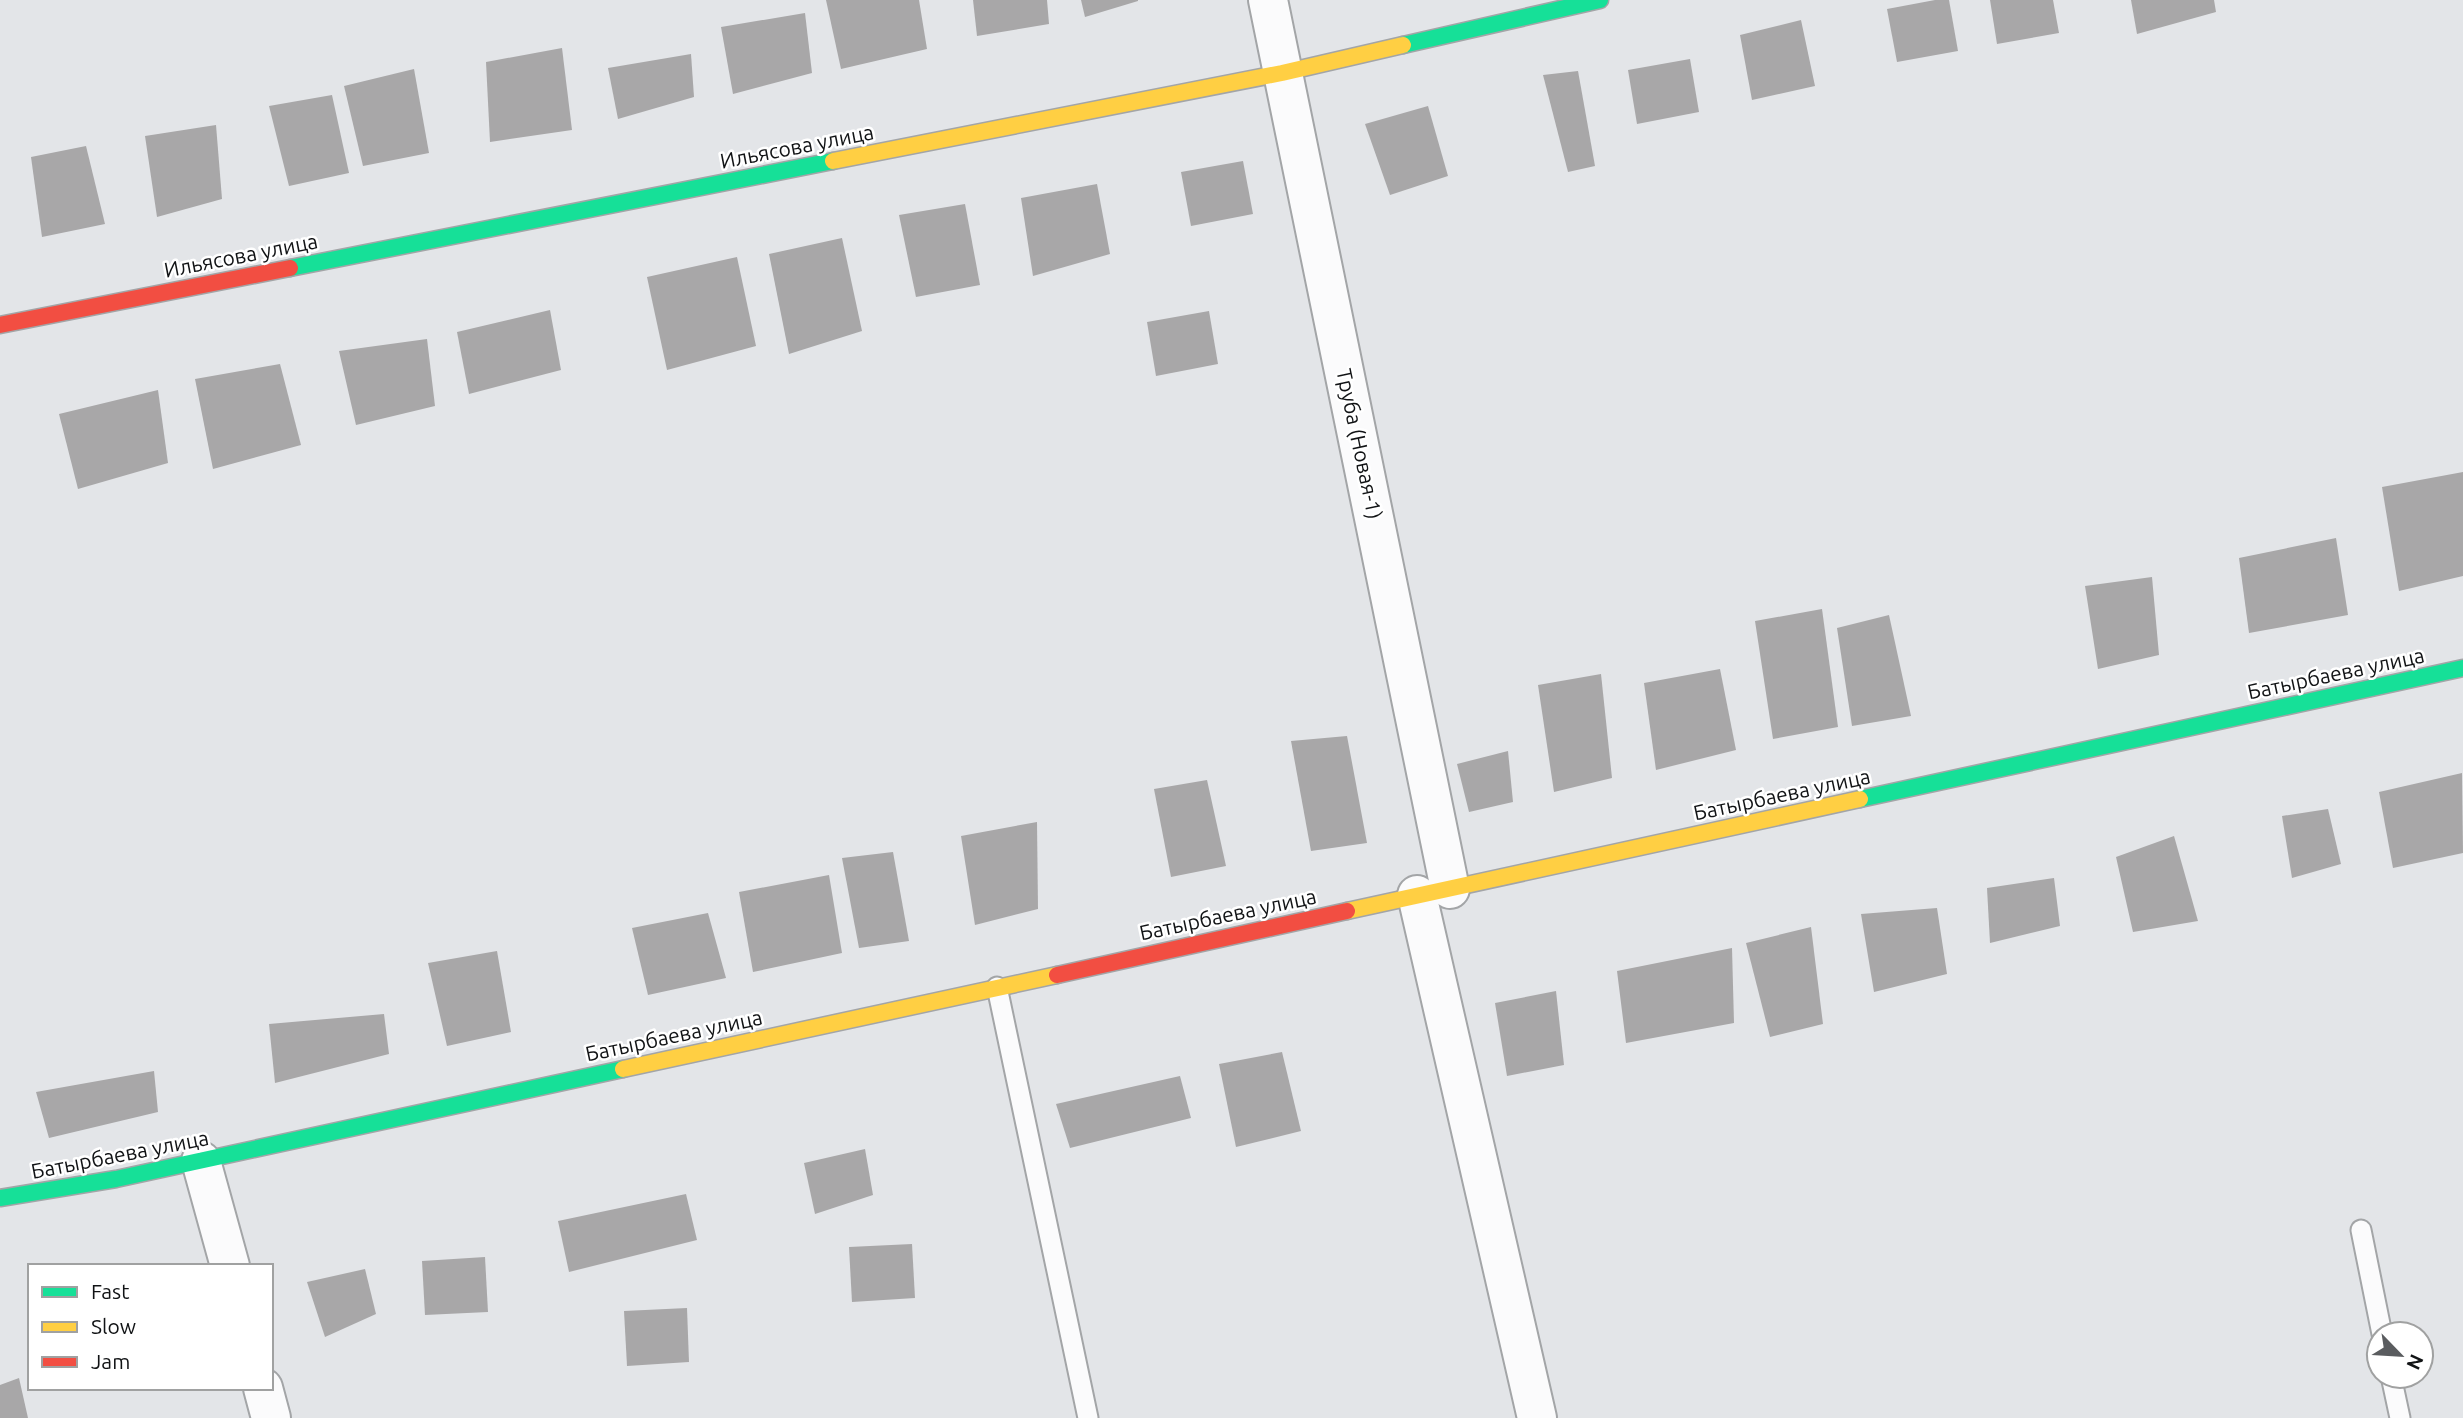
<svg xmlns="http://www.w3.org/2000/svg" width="2463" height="1418" viewBox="0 0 2463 1418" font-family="Ubuntu,sans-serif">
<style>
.building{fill:#a8a7a8}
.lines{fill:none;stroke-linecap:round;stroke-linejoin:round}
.lane-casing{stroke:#a3a5a7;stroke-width:23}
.street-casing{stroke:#a3a5a7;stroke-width:42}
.fast-casing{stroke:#a3a5a7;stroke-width:19}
.slow-casing{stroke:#a3a5a7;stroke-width:19}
.jam-casing{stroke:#a3a5a7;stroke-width:19}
.lane{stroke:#fbfbfc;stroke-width:19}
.street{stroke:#fbfbfc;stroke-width:38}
.fast{stroke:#16e098;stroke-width:16}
.slow{stroke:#ffcf43;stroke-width:16}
.jam{stroke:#f24e42;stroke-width:16}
.labels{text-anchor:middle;stroke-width:5;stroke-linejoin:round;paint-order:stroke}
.street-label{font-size:21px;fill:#111315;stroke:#fff}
</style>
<rect width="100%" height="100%" fill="#e3e5e8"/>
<g class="building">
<path d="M 826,0 L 919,0 L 927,49 L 841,69 Z"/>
<path d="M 973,0 L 1047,0 L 1049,24 L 977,36 Z"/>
<path d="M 1081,0 L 1138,0 L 1138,1 L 1085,17 Z"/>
<path d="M 1935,0 L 1949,0 L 1958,51 L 1897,62 L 1887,9 Z"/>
<path d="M 1990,0 L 2053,0 L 2059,33 L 1997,44 Z"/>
<path d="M 2131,0 L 2214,0 L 2216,12 L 2137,34 Z"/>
<path d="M 805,13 L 812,73 L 733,94 L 721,27 Z"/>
<path d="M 1801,20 L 1815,86 L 1752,100 L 1740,35 Z"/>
<path d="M 562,48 L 572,130 L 490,142 L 486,62 Z"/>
<path d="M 691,54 L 694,97 L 618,119 L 608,68 Z"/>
<path d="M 1690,59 L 1699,112 L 1637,124 L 1628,70 Z"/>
<path d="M 414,69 L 429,153 L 363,166 L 344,86 Z"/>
<path d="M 1578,71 L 1595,166 L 1568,172 L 1543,75 Z"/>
<path d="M 332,95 L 349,173 L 289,186 L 269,106 Z"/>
<path d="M 1428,106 L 1448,176 L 1390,195 L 1365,124 Z"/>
<path d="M 216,125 L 222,199 L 157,217 L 145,136 Z"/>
<path d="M 86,146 L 105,224 L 42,237 L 31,157 Z"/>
<path d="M 1243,161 L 1253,214 L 1191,226 L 1181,172 Z"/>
<path d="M 1097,184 L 1110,254 L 1033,276 L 1021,198 Z"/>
<path d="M 965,204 L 980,285 L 916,297 L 899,215 Z"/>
<path d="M 842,238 L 862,331 L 789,354 L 769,254 Z"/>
<path d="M 737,257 L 756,346 L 667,370 L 647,277 Z"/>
<path d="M 550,310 L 561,370 L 469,394 L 457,332 Z"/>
<path d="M 1209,311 L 1218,364 L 1156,376 L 1147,322 Z"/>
<path d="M 427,339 L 435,406 L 356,425 L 339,351 Z"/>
<path d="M 280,364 L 301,445 L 213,469 L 195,379 Z"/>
<path d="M 158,390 L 168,463 L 78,489 L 59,414 Z"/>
<path d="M 2463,472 L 2463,576 L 2399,591 L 2382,487 Z"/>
<path d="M 2336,538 L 2348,615 L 2249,633 L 2239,558 Z"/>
<path d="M 2152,577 L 2159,655 L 2098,669 L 2085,586 Z"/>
<path d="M 1822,609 L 1838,727 L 1773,739 L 1755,621 Z"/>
<path d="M 1889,615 L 1911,716 L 1852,726 L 1837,628 Z"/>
<path d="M 1720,669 L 1736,750 L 1656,770 L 1644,683 Z"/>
<path d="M 1601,674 L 1612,778 L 1554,792 L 1538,685 Z"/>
<path d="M 1347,736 L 1367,843 L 1311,851 L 1291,741 Z"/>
<path d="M 1508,751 L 1513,802 L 1469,812 L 1457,764 Z"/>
<path d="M 2462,773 L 2463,853 L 2393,868 L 2379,792 Z"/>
<path d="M 1207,780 L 1226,866 L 1171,877 L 1154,789 Z"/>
<path d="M 2328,809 L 2341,864 L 2292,878 L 2282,816 Z"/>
<path d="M 1037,822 L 1038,909 L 975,925 L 961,836 Z"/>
<path d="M 2174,836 L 2198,921 L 2133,932 L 2116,857 Z"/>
<path d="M 893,852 L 909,941 L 859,948 L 842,858 Z"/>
<path d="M 829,875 L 842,953 L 753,972 L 739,892 Z"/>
<path d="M 2054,878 L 2060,926 L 1990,943 L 1987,888 Z"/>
<path d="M 1937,908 L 1947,974 L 1874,992 L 1861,914 Z"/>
<path d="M 708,913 L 726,978 L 648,995 L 632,928 Z"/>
<path d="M 1811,927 L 1823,1024 L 1770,1037 L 1746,943 Z"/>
<path d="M 1732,948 L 1734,1023 L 1626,1043 L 1617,971 Z"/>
<path d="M 497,951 L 511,1032 L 447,1046 L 428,963 Z"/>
<path d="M 1556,991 L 1564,1065 L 1507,1076 L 1495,1003 Z"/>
<path d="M 384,1014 L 389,1054 L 275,1083 L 269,1024 Z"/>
<path d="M 1282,1052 L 1301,1131 L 1236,1147 L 1219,1064 Z"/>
<path d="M 154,1071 L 158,1112 L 49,1138 L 36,1092 Z"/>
<path d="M 1180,1076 L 1191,1118 L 1070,1148 L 1056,1104 Z"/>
<path d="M 865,1149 L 873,1195 L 815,1214 L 804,1163 Z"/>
<path d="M 686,1194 L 697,1240 L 569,1272 L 558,1221 Z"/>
<path d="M 912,1244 L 915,1298 L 852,1302 L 849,1247 Z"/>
<path d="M 485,1257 L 488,1312 L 425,1315 L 422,1261 Z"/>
<path d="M 365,1269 L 376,1314 L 325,1337 L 307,1282 Z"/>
<path d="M 687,1308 L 689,1362 L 627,1366 L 624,1311 Z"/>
<path d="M 19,1378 L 28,1418 L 0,1418 L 0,1385 Z"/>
</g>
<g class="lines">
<defs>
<g id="lane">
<path d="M 997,987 L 1088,1418"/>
<path d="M 2361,1230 L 2382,1334"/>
<path d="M 2391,1376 L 2400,1418"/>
</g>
<g id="street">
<path d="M 1268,0 L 1450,889"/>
<path d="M 1417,895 L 1537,1418"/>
<path d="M 201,1161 L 230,1266"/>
<path d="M 263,1388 L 271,1418"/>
</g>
<g id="fast">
<path d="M 1403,45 L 1600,0"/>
<path d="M 290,268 L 833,161"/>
<path d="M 1860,799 L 2463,668"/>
<path d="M 0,1198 L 116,1179 L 623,1069"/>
</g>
<g id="slow">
<path d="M 833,161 L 1282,73 L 1403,45"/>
<path d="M 1347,911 L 1860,799"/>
<path d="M 623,1069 L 1057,975"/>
</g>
<g id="jam">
<path d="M 0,325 L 290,268"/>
<path d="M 1057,975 L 1347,911"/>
</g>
</defs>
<use href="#lane" class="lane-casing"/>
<use href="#street" class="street-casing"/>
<use href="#fast" class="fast-casing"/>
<use href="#slow" class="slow-casing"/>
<use href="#jam" class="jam-casing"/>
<use href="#lane" class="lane"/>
<use href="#street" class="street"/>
<use href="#fast" class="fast"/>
<use href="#slow" class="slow"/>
<use href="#jam" class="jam"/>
</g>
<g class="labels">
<g class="street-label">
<text transform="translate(797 147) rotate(-11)" y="7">Ильясова улица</text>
<text transform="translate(241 256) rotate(-11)" y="7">Ильясова улица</text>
<text transform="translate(1359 444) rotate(78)" y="7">Труба (Новая-1)</text>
<text transform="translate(2336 674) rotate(-12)" y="7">Батырбаева улица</text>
<text transform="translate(1782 795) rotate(-12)" y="7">Батырбаева улица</text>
<text transform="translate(1228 915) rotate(-12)" y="7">Батырбаева улица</text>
<text transform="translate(674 1036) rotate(-12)" y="7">Батырбаева улица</text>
<text transform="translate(120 1155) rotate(-11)" y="7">Батырбаева улица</text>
</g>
</g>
<rect x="28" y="1264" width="245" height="126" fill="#ffffff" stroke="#a0a1a1" stroke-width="2"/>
<rect x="42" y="1287" width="35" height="10" fill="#16e098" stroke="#a0a1a1" stroke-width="2"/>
<text x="91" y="1299" font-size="21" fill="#111315">Fast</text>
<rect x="42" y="1322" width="35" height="10" fill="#ffcf43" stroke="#a0a1a1" stroke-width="2"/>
<text x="91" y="1334" font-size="21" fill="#111315">Slow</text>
<rect x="42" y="1357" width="35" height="10" fill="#f24e42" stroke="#a0a1a1" stroke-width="2"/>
<text x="91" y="1369" font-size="21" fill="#111315">Jam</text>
<g transform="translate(2400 1355) rotate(115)"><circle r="33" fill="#ffffff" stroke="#a0a1a1" stroke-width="2"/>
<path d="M0-5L12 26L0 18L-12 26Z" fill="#5a5c5f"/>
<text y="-10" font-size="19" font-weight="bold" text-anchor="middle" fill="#111315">N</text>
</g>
</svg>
